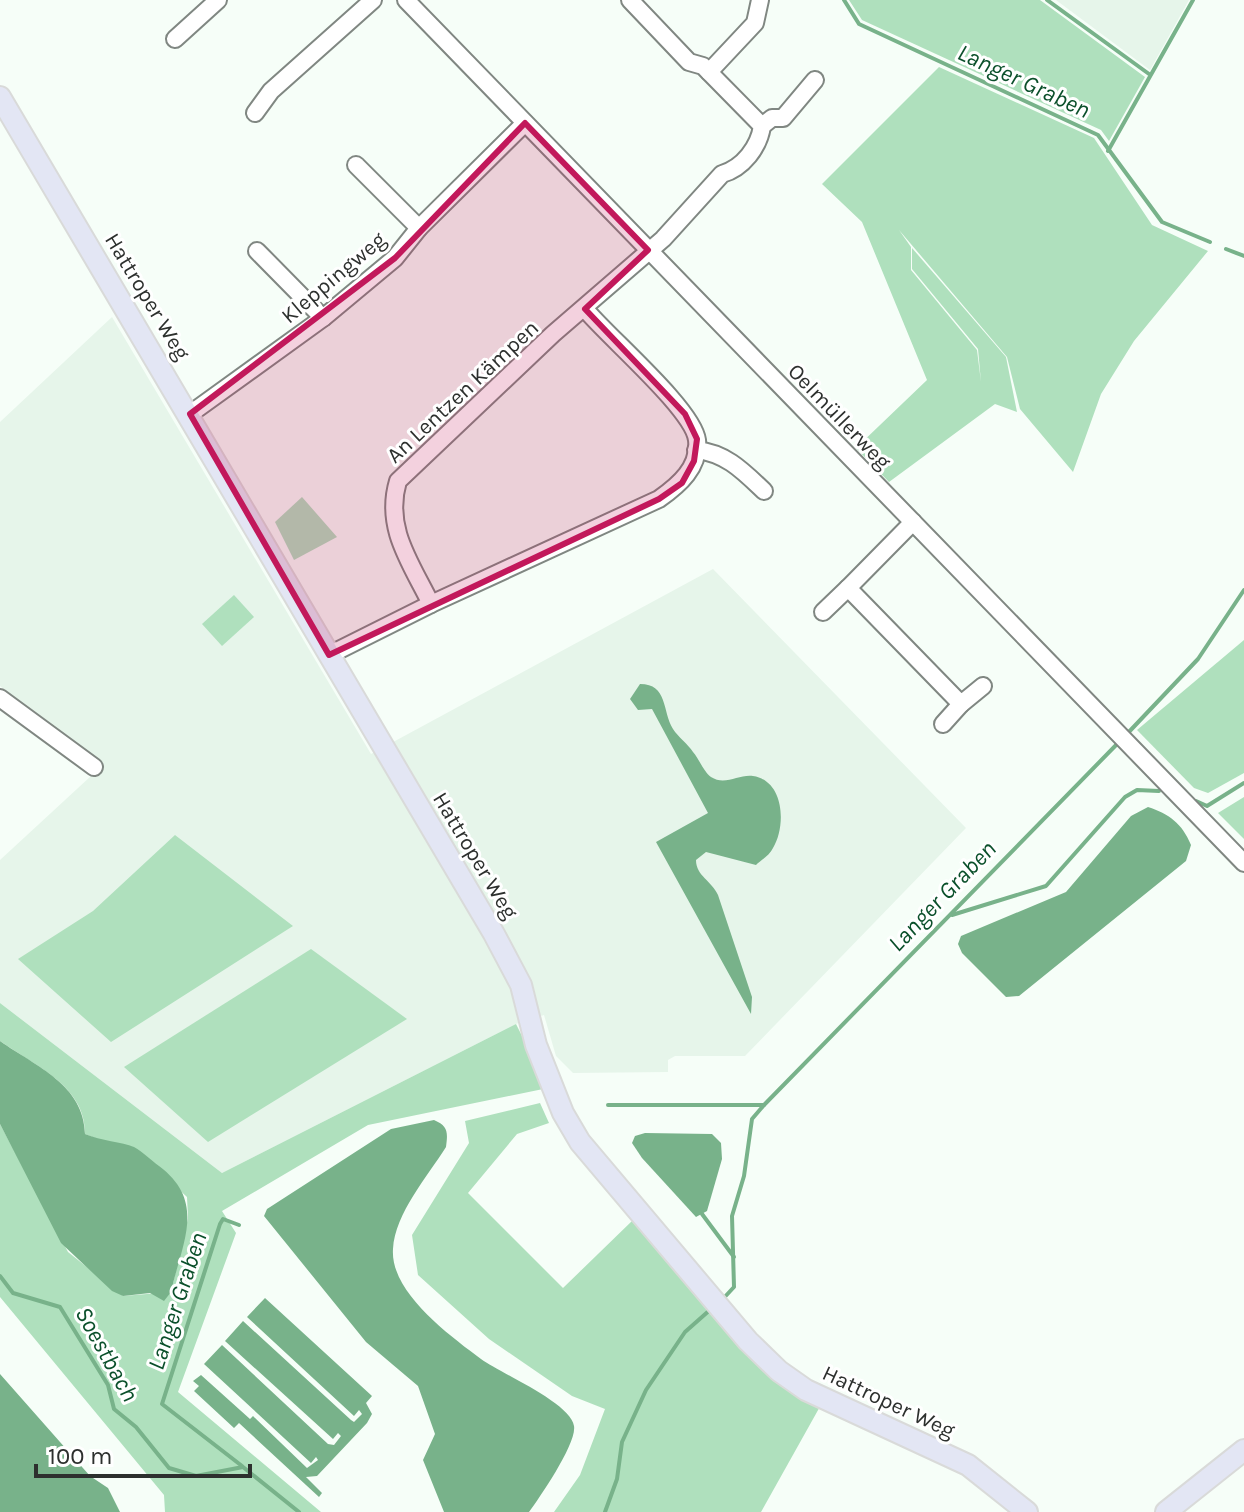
<svg xmlns="http://www.w3.org/2000/svg" width="1244" height="1512" viewBox="0 0 1244 1512" font-family="Karla,sans-serif">
<style>
.built{fill:#e6f5ea}
.green{fill:#afe0bd}
.water{fill:#78b28a}
.lines{fill:none;stroke-linecap:round;stroke-linejoin:round}
.stream{stroke:#78b28a;stroke-width:4}
.minor-casing{stroke:#808782;stroke-width:20}
.major-casing{stroke:#d9dad9;stroke-width:24}
.minor{stroke:#fff;stroke-width:16}
.major{stroke:#e3e6f4;stroke-width:20}
.marked{fill:#c2185b;fill-opacity:0.2;stroke:#c2185b;stroke-width:6;stroke-linejoin:round}
.labels{text-anchor:middle;stroke-width:6;stroke-linejoin:round;paint-order:stroke}
.street-label{font-size:22px;fill:#2d302e;stroke:#fff}
.water-label{font-size:24px;font-style:italic;fill:#0b502b;stroke:#fff}
</style>
<rect width="100%" height="100%" fill="#f6fef8"/>
<g class="built">
<path d="M 1056,0 L 1189,0 L 1150,70 Z"/>
<path d="M 112,317 L 371,754 L 713,569 L 966,828 L 745,1056 L 675,1056 L 668,1060 L 668,1072 L 573,1073 L 556,1056 L 544,1015 L 516,1024 L 222,1173 L 0,1003 L 0,860 L 104,764 L 0,686 L 0,422 Z"/>
</g>
<g class="green">
<path d="M 849,0 L 1040,0 L 1145,77 L 1109,141 L 1101,130 L 862,20 Z"/>
<path d="M 939,67 L 1094,138 L 1152,225 L 1208,251 L 1134,341 L 1101,394 L 1073,472 L 1020,409 L 1007,357 L 899,230 L 911,247 L 911,270 L 977,350 L 981,382 L 978,349 L 912,269 L 912,248 L 1006,357 L 1017,412 L 995,404 L 889,482 L 856,448 L 927,380 L 862,222 L 822,184 Z"/>
<path d="M 302,497 L 337,537 L 294,560 L 275,522 Z"/>
<path d="M 234,595 L 254,617 L 222,646 L 202,624 Z"/>
<path d="M 1244,640 L 1244,773 L 1208,793 L 1194,788 L 1137,730 Z"/>
<path d="M 1244,797 L 1244,839 L 1218,813 Z"/>
<path d="M 175,835 L 293,926 L 111,1042 L 18,959 L 93,911 Z"/>
<path d="M 311,949 L 407,1019 L 208,1142 L 124,1067 Z"/>
<path d="M 0,1003 L 222,1173 L 516,1024 L 548,1088 L 368,1125 L 222,1211 L 236,1233 L 178,1392 L 321,1512 L 165,1512 L 164,1495 L 0,1297 L 0,1124 L 68,1252 L 123,1296 L 171,1292 L 188,1218 L 187,1197 L 133,1147 L 107,1143 L 85,1134 C 86,1086 35,1066 0,1041 Z"/>
<path d="M 540,1103 L 549,1123 L 517,1134 L 468,1193 L 563,1288 L 633,1220 L 822,1403 L 761,1512 L 554,1512 L 580,1475 L 605,1409 L 572,1396 L 489,1339 L 418,1275 L 412,1235 L 469,1143 L 465,1121 Z"/>
</g>
<g class="water">
<path d="M 640,684 C 668,684 662,711 673,729 C 678,737 688,744 693,752 C 699,759 704,772 711,777 C 725,786 739,774 753,776 C 785,781 786,827 773,848 C 770,855 761,860 756,865 L 706,852 L 696,860 C 696,876 712,881 718,895 L 752,997 L 751,1014 L 656,842 L 708,813 L 652,709 L 638,710 L 630,699 Z"/>
<path d="M 1148,807 C 1169,814 1182,823 1191,845 L 1186,861 L 1019,996 L 1006,997 L 962,953 L 958,944 L 961,936 L 1066,892 L 1131,816 Z"/>
<path d="M 0,1041 C 37,1067 84,1085 85,1134 C 101,1141 122,1142 134,1147 C 143,1152 151,1160 159,1166 C 207,1202 182,1242 171,1292 L 164,1301 L 150,1293 L 123,1296 L 112,1291 L 61,1243 L 0,1124 Z"/>
<path d="M 434,1120 C 448,1126 448,1132 446,1147 C 428,1176 395,1213 393,1249 C 390,1292 449,1335 481,1359 C 500,1373 571,1403 574,1426 C 577,1443 540,1497 529,1512 L 444,1512 L 423,1460 L 435,1434 L 418,1386 L 366,1342 L 264,1216 L 267,1209 L 391,1129 Z"/>
<path d="M 645,1133 L 712,1134 L 721,1143 L 722,1159 L 707,1211 L 696,1217 L 642,1158 L 632,1143 L 635,1136 Z"/>
<path d="M 265,1298 L 372,1396 L 366,1403 L 372,1414 L 367,1423 L 317,1476 L 306,1477 L 322,1493 L 319,1497 L 239,1423 L 234,1428 L 194,1391 L 199,1386 L 193,1381 L 201,1375 L 250,1419 L 253,1416 L 307,1468 L 318,1460 L 316,1457 L 311,1463 L 204,1364 L 222,1345 L 328,1444 L 334,1445 L 341,1436 L 338,1433 L 333,1439 L 225,1341 L 243,1321 L 351,1420 L 354,1422 L 362,1414 L 359,1410 L 354,1416 L 247,1317 Z"/>
<path d="M 0,1374 L 90,1476 L 108,1488 L 120,1512 L 0,1512 Z"/>
</g>
<g class="lines">
<g class="stream">
<path d="M 844,0 L 859,24 L 1098,135 L 1162,222 L 1210,242"/>
<path d="M 1047,0 L 1149,74"/>
<path d="M 1108,151 L 1193,0"/>
<path d="M 1226,249 L 1244,256"/>
<path d="M 1126,735 L 1198,659 L 1244,590"/>
<path d="M 1196,801 L 1207,806 L 1244,783"/>
<path d="M 952,915 L 1046,886 L 1125,797 L 1137,790 L 1159,791"/>
<path d="M 608,1105 L 764,1105 L 1120,741"/>
<path d="M 702,1214 L 734,1257"/>
<path d="M 239,1225 L 223,1219 L 220,1224 L 162,1404 L 242,1466"/>
<path d="M 0,1276 L 13,1293 L 60,1307 L 108,1385 L 114,1409 L 136,1427 L 169,1468 L 196,1476 L 243,1467 L 299,1512"/>
<path d="M 721,1301 L 734,1287 L 732,1216 L 744,1176 L 752,1119 L 764,1105"/>
<path d="M 605,1512 L 617,1479 L 622,1442 L 646,1390 L 685,1332 L 711,1309"/>
</g>
<defs>
<g id="minor">
<path d="M 406,0 L 1244,863"/>
<path d="M 175,39 L 218,0"/>
<path d="M 709,72 L 755,23 L 760,0"/>
<path d="M 255,113 L 271,91 L 373,0"/>
<path d="M 762,126 L 772,118 L 783,118 L 815,80"/>
<path d="M 356,165 L 419,228"/>
<path d="M 257,251 L 323,318"/>
<path d="M 190,414 L 323,318 L 395,258 L 419,228 L 525,123"/>
<path d="M 696,450 C 726,453 743,471 764,491"/>
<path d="M 913,522 L 848,588 L 961,704 L 983,686"/>
<path d="M 431,604 C 411,563 384,528 398,481 L 553,334 L 663,239 L 722,174 C 743,168 759,147 762,126 L 703,66 L 689,62 L 630,0"/>
<path d="M 823,612 L 848,588"/>
<path d="M 329,655 L 431,604 L 659,499 C 679,485 700,467 697,440 C 693,409 608,337 585,309"/>
<path d="M 0,698 L 94,767"/>
<path d="M 943,724 L 961,704"/>
</g>
<g id="major">
<path d="M 0,97 L 494,934 L 521,985 L 536,1045 L 563,1113 L 580,1142 L 748,1341 L 779,1371 L 806,1390 L 968,1465 L 1027,1512"/>
<path d="M 1166,1512 L 1244,1450"/>
</g>
</defs>
<use href="#minor" class="minor-casing"/>
<use href="#major" class="major-casing"/>
<use href="#minor" class="minor"/>
<use href="#major" class="major"/>
</g>
<path class="marked" d="M 525,123 L 648,250 L 585,309 L 685,414 L 697,439 L 694,461 L 682,483 L 659,499 L 329,655 L 190,414 L 395,258 Z"/>
<g class="labels">
<g class="street-label">
<text transform="translate(333 277) rotate(-40)" y="8">Kleppingweg</text>
<text transform="translate(148 296) rotate(59)" y="8">Hattroper Weg</text>
<text transform="translate(462 391) rotate(-43)" y="8">An Lentzen Kämpen</text>
<text transform="translate(840 416) rotate(46)" y="8">Oelmüllerweg</text>
<text transform="translate(476 855) rotate(59)" y="8">Hattroper Weg</text>
<text transform="translate(889 1401) rotate(25)" y="8">Hattroper Weg</text>
</g>
<g class="water-label">
<text transform="translate(1024 81) rotate(25)" y="8">Langer Graben</text>
<text transform="translate(942 896) rotate(-46)" y="8">Langer Graben</text>
<text transform="translate(177 1301) rotate(-72)" y="8">Langer Graben</text>
<text transform="translate(107 1354) rotate(61)" y="8">Soestbach</text>
</g>
</g>
<path d="M36 1464v12h214v-12" fill="none" stroke="#2d302e" stroke-width="4"/>
<text x="48" y="1464" font-size="24" fill="#2d302e" stroke="#ffffff" stroke-width="6" paint-order="stroke">100 m</text>
</svg>
